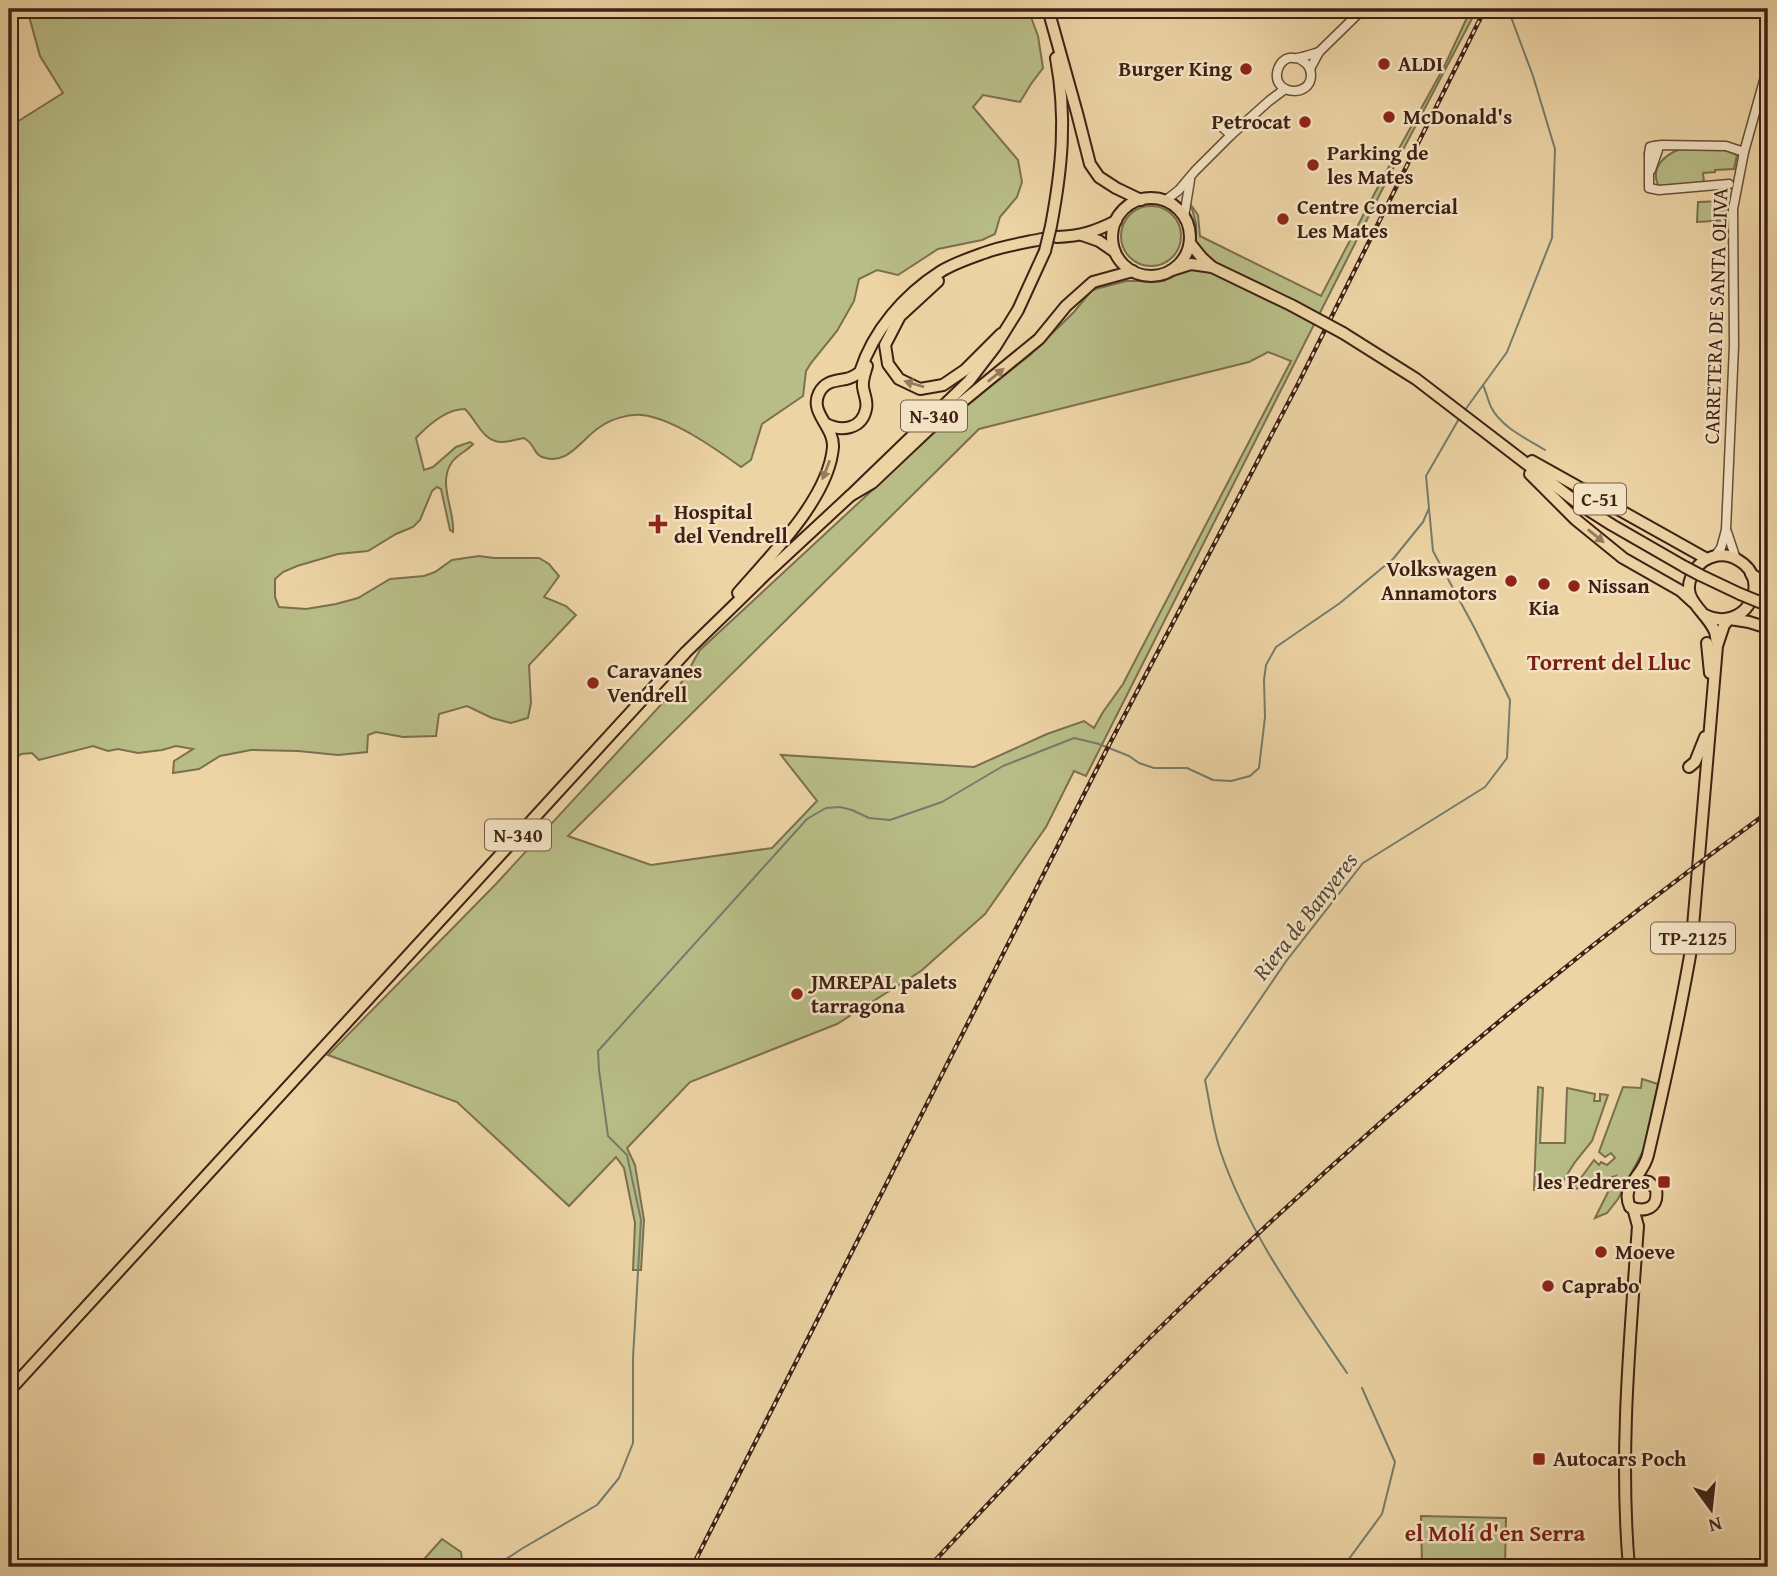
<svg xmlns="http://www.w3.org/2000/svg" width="1777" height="1576" viewBox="0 0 1777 1576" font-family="'Gentium Book Plus',serif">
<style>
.green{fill:#b8bd87;stroke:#7c6f4e;stroke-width:2;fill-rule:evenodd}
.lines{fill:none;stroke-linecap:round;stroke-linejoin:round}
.stream{stroke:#757c6b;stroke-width:2}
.tertiary-casing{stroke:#6a4e38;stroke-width:11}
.primary-casing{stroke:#3f2114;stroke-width:14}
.trunk-casing{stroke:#3f2114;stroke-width:14}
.tertiary{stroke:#f3e3c4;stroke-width:8}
.primary{stroke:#edd4a5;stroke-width:10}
.trunk{stroke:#edd4a5;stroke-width:10}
.rail-casing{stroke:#3f2114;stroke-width:4.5}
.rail{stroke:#f3e3c4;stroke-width:2;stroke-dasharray:5;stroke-linecap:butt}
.trunk-bridge-casing{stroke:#3f2114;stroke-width:14;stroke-linecap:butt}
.trunk-bridge{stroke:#edd4a5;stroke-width:10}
.oneway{fill:#967a5c}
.poi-dot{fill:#8f2418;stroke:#f3e3c4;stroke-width:2.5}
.labels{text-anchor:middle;stroke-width:5;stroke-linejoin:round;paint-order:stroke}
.shield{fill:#f3e3c4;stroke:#755b49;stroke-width:2}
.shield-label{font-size:19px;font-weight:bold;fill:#3f2114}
.poi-label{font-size:21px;font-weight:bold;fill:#3f2114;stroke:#f3e3c4;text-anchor:start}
.street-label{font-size:21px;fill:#3f2114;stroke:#f3e3c4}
.neighbourhood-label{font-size:23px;font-weight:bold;fill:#7a1f14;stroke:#f3e3c4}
.water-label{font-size:23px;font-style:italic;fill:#564738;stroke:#f3e3c4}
</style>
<rect width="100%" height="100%" fill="#edd4a5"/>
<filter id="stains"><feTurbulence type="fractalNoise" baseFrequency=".00286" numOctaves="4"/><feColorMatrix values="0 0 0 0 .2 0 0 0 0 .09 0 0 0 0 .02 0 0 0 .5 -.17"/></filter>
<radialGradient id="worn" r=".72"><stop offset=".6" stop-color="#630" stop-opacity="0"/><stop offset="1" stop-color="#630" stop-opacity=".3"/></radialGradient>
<g class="green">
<path d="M 27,9 L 1028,9 L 1038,36 L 1043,68 L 1031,84 L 1020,102 L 983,95 L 973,107 L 1018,160 L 1022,182 L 1017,197 L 1000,217 L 995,234 L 982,240 L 938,249 L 898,275 L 877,270 L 859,279 L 854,301 L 837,331 L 811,363 L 806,371 L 803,396 L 762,424 L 751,460 L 741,467 C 716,449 671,417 641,415 C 628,414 611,419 600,427 C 582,438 568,467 542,457 C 533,454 536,445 524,438 C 517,439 509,442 502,442 C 483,442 477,421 465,409 C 446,409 429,424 416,438 L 424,470 L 433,467 L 456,447 L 470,442 L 473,444 C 467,451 458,454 452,462 C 437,483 455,510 453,532 L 450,530 L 441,489 L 437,487 L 432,491 L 420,520 L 413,527 L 396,534 L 368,551 L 338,554 L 297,566 L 283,572 L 275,579 L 275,597 L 279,607 L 306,609 L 336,604 L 358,598 L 390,579 L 424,576 L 435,572 L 452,560 L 479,556 L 494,558 L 539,558 L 549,564 L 559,576 L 544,597 L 566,606 L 576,615 L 529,665 L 531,703 L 528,718 L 511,723 L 492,718 L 467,706 L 439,714 L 436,736 L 403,737 L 376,732 L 368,735 L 367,752 L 338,755 L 298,751 L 251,750 L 220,756 L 199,769 L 173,773 L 174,761 L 193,749 L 176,746 L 162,750 L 138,753 L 118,749 L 108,751 L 93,746 L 39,760 L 32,753 L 21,754 L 9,764 L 9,127 L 63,93 L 40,56 Z"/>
<path d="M 1471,9 L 1477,9 L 1385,184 L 1086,776 L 1074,771 L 1046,827 L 985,914 L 921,971 L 837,1024 L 690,1082 L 627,1148 L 635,1165 L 644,1220 L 641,1270 L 633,1270 L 635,1223 L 624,1168 L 616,1157 L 569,1206 L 457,1102 L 328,1055 L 495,885 L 681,683 L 700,650 L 949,419 L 1030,355 L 1074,312 L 1092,290 L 1126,281 L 1164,281 L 1176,274 L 1194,258 L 1196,244 L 1196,224 L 1191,205 L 1198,215 L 1200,236 L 1321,296 L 1380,183 L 1444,67 ZM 1268,352 L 1291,361 L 1123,684 L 1103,712 L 1094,728 L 1084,721 L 1047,734 L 974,767 L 781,755 L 817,801 L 772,848 L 651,865 L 568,836 L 979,429 L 1249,362 Z"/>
<path d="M 1680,149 L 1725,150 L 1737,155 L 1734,169 L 1715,170 L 1715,172 L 1703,173 L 1704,183 L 1665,187 L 1658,185 C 1650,167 1665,155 1680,149 Z"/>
<path d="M 1724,201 L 1724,207 L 1730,207 L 1729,220 L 1697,222 L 1698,202 Z"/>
<circle cx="1151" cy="236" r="30"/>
<path d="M 1642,1079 L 1658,1084 L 1644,1149 L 1618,1199 L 1607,1213 L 1595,1218 L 1616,1176 L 1572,1190 L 1594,1160 L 1599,1165 L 1601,1162 L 1607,1165 L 1615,1158 L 1611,1153 L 1605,1157 L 1599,1152 L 1623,1087 L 1641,1088 Z"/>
<path d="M 1538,1087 L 1543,1088 L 1540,1143 L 1565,1143 L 1567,1088 L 1595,1094 L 1594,1101 L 1600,1101 L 1600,1094 L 1608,1095 L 1592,1141 L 1575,1162 L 1563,1181 L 1534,1190 Z"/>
<path d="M 1421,1516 L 1506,1518 L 1505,1567 L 1422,1567 Z"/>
<path d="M 442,1539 L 461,1552 L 463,1567 L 417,1567 Z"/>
</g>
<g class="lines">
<g class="stream">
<path d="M 1483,385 C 1486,392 1488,400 1491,407 C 1501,427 1527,439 1545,450"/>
<path d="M 1465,410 L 1507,352 L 1552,238 L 1555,149 L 1533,76 L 1508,9"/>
<path d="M 1347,1373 C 1300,1303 1249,1234 1221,1153 C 1213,1130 1210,1104 1205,1080 L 1287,960 L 1363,863 L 1485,787 L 1507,758 L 1510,700 L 1475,629 L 1433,551 L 1426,476 L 1460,417"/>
<path d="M 494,1567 L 523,1548 L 597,1505 L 619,1478 L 633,1443 L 633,1358 L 641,1220 L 627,1155 L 608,1136 L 599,1070 L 598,1051 L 807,819 L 826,808 L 840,807 L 852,810 L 869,818 L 890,820 L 942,802 L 1003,766 L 1074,738 L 1099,744 L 1129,756 L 1139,763 L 1154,768 L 1187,768 L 1213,780 L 1231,781 L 1250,776 L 1259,768 L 1265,717 L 1264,680 L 1266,665 L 1276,647 L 1340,603 L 1393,559 L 1423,522 L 1429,508"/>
<path d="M 1343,1567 L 1382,1514 L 1395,1462 L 1362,1388"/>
</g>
<defs>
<g id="tertiary">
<path d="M 1298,58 C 1305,62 1311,66 1311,75 C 1311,98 1274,95 1277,73 C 1278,67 1281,62 1286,59 C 1293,56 1291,59 1297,58 C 1304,57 1312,54 1319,52"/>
<path d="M 1310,69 L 1319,52 L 1363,9"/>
<path d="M 1221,126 L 1231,135"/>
<path d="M 1654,146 L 1662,145 L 1726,146 L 1744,152"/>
<path d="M 1649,154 L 1649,188 L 1659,190 L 1729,184"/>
<path d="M 1651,170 L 1658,150 L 1655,146 L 1650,147 L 1649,154 L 1653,156 L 1656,155"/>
<path d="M 1165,201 L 1179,190 L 1195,171 L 1231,135 L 1269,101 L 1285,89"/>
<path d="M 1184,217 L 1190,180"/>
<path d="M 1727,532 L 1736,559"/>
<path d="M 1715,556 L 1721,548 L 1726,530 L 1734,346 L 1733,209 L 1744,152 L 1768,66"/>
</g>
<g id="primary">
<circle cx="1151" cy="237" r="39"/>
<path d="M 1082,235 L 1099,241 L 1115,252"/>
<path d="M 1057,237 C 1081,236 1094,232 1116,221"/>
<path d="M 938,281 L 900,316 L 885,345 L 888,364 L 899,379 L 920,389 L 943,385 L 965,370 L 1001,334"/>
<path d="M 826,424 C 842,432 862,429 866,409 C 868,401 864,395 863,387 C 862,380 865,373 867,366"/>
<path d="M 738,593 C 770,556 829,498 833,447 C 834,426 809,413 819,393 C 825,381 835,381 846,379 C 851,378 856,375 860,372 C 873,331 904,295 940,272 C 952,264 970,258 984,253 C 1002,246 1023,243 1042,239"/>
<path d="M 1703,614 C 1744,636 1775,581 1738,560 C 1730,555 1721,554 1712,557 C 1705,559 1699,564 1695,570 C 1676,599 1706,609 1715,632 C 1716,635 1716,639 1717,642"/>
<path d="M 1707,643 L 1710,673"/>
<path d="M 1689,767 L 1695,762 L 1705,737"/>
<path d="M 1636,1180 L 1649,1182 L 1656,1189 C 1659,1208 1646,1213 1630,1207 C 1620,1185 1643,1177 1648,1155 C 1664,1087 1679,1019 1691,950 L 1717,646 L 1724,625 L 1729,619"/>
<path d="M 9,1391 L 686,652 L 768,572 L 850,496 L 872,483 L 930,428 L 1039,339 L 1066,306 L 1093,282 L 1133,271"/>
<path d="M 1629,1567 C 1619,1454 1630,1339 1638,1226 L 1633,1208"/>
</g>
<g id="trunk">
<path d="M 1048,9 L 1077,113 L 1090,164 L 1099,177 L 1116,188 L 1141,200"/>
<path d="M 1051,226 C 1062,168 1067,117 1056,58"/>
<path d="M 1190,243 L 1202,258 L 1212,267 L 1291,305"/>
<path d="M 1172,270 L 1191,264 L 1212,267"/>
<path d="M 1343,333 L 1416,379 L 1579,504 L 1612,525 L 1685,567"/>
<path d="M 1532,461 L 1707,559"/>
<path d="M 1530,474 L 1575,519 L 1623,558 L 1681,591 L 1693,602"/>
<path d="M 850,496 L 969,381 L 995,347 L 1018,310 L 1045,251"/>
<path d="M 1751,574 L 1768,585"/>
<path d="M 1700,575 L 1740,594"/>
<path d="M 1730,619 L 1749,622 L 1768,628"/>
</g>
</defs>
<use href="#tertiary" class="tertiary-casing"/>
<use href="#primary" class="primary-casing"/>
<use href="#trunk" class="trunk-casing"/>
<use href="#tertiary" class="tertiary"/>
<use href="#primary" class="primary"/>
<use href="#trunk" class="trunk"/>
<defs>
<g id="rail">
<path d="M 692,1567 L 1109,745 L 1298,384 L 1485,9"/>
<path d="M 929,1567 C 1009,1481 1089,1396 1174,1314 C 1359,1133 1559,965 1768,812"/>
</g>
</defs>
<use href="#rail" class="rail-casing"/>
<use href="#rail" class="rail"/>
<defs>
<g id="trunk-bridge">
<path d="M 1045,251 L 1051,226"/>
<path d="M 1291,305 L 1343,333"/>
<path d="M 1685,567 L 1700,575"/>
<path d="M 1740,594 L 1762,603"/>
</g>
</defs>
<use href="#trunk-bridge" class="trunk-bridge-casing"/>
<use href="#trunk-bridge" class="trunk-bridge"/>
</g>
<defs><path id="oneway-solid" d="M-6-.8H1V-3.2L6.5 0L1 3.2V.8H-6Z" transform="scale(1.75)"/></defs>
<g class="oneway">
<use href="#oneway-solid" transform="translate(996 375) rotate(-39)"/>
<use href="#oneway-solid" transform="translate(914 384) rotate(-164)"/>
<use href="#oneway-solid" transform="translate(826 470) rotate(111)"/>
<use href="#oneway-solid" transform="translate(1596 536) rotate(39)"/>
</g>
<g class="poi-dot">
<circle cx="1384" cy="64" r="7"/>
<circle cx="1246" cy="69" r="7"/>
<circle cx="1389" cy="117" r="7"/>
<circle cx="1305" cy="122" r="7"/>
<circle cx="1313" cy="165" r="7"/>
<circle cx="1283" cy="219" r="7"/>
<path d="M654.5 513.5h7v7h7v7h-7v7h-7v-7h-7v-7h7z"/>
<circle cx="1511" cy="581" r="7"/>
<circle cx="1544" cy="584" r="7"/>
<circle cx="1574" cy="586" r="7"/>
<circle cx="593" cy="683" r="7"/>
<circle cx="797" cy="994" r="7"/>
<rect x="1657" y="1175" width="14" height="14" rx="3.5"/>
<circle cx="1601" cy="1252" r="7"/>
<circle cx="1548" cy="1286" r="7"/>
<rect x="1532" y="1452" width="14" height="14" rx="3.5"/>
</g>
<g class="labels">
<g class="shield">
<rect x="901" y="400.5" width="66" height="31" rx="5"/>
<rect x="1574" y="483.5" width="52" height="31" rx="5"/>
<rect x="485" y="819.5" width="66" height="31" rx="5"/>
<rect x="1651" y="922.5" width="84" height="31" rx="5"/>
</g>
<g class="shield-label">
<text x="934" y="423">N-340</text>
<text x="1600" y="506">C-51</text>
<text x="518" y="842">N-340</text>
<text x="1693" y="945">TP-2125</text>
</g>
<g class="poi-label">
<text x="1398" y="71">ALDI</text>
<text x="1232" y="76" text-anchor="end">Burger King</text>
<text x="1403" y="124">McDonald's</text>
<text x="1291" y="129" text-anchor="end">Petrocat</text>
<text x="1327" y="160">Parking de<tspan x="1327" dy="24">les Mates</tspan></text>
<text x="1297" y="214">Centre Comercial<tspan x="1297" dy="24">Les Mates</tspan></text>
<text x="674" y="519">Hospital<tspan x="674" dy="24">del Vendrell</tspan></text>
<text x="1497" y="576" text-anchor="end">Volkswagen<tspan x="1497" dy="24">Annamotors</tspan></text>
<text x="1588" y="593">Nissan</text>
<text x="1544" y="615" text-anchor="middle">Kia</text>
<text x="607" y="678">Caravanes<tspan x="607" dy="24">Vendrell</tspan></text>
<text x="811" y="989">JMREPAL palets<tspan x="811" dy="24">tarragona</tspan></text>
<text x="1650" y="1189" text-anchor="end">les Pedreres</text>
<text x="1615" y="1259">Moeve</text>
<text x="1562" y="1293">Caprabo</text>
<text x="1553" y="1466">Autocars Poch</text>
</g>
<g class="street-label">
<text transform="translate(1716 316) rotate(-88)" y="7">CARRETERA DE SANTA OLIVA</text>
</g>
<g class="neighbourhood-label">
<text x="1609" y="670">Torrent del Lluc</text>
<text x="1495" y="1541">el Molí d'en Serra</text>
</g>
<g class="water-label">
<text transform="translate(1305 916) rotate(-52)" y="8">Riera de Banyeres</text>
</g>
</g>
<rect width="1777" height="1576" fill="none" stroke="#edd4a5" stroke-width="35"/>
<rect x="10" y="10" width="1756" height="1555" fill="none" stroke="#3f2114" stroke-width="3.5"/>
<rect x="18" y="18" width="1742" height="1541" fill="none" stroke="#3f2114" stroke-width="2"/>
<g transform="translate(1711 1509) rotate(165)" stroke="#f3e3c4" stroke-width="5" paint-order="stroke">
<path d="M0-5L12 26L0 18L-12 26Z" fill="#3f2114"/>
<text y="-10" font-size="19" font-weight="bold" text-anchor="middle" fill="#3f2114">N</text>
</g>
<rect width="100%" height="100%" filter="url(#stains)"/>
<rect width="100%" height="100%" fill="url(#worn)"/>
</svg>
